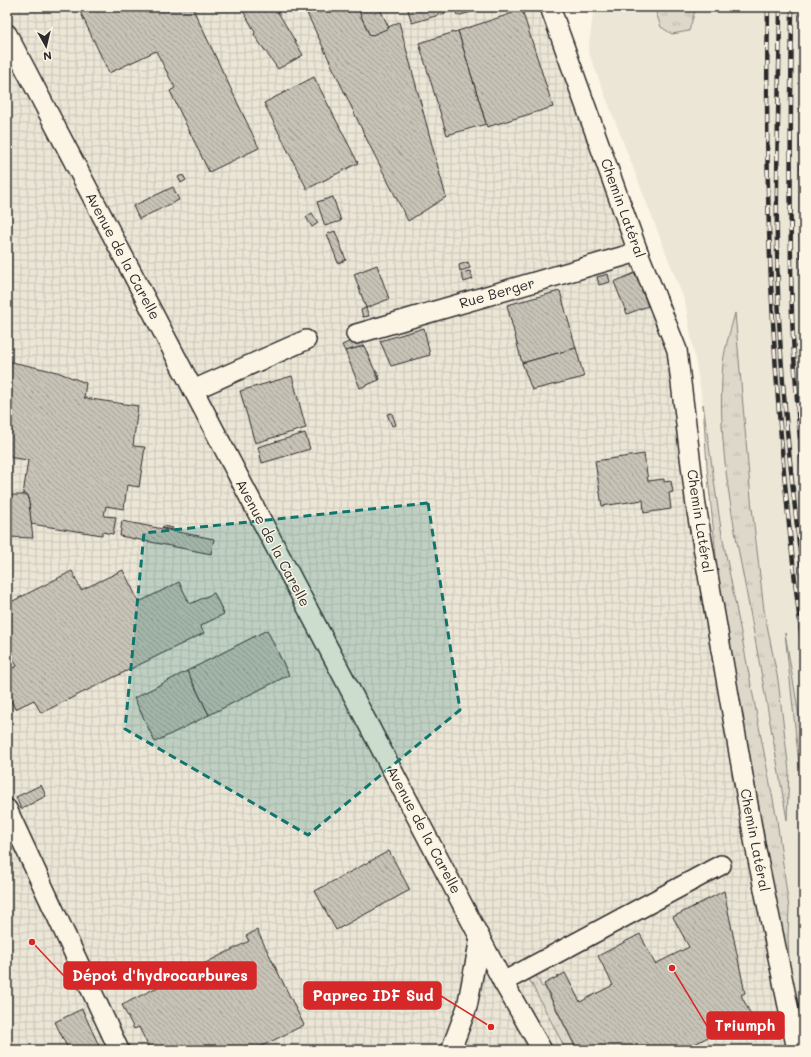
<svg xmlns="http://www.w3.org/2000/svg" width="811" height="1057" viewBox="0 0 811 1057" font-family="Mali,sans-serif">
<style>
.built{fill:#ece6d7}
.industrial{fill:url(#industrial-grid)}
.grass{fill:url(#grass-tufts);stroke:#84827a}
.building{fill:url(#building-back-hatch);stroke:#2b2b2b}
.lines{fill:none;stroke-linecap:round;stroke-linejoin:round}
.minor-casing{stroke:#2b2b2b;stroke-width:22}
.path{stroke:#2b2b2b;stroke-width:2.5;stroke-dasharray:3 3;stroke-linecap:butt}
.minor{stroke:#fcf5e5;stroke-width:19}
.rail-casing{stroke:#2b2b2b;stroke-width:4.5}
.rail{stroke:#fcf5e5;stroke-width:3;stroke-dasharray:9;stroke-linecap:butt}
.marked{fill:#0f766e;fill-opacity:0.2;stroke:#0f766e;stroke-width:3;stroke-dasharray:8 5;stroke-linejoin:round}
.labels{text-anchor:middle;stroke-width:3;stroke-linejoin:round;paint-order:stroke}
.street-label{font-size:14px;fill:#2b2b2b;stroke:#fcf5e5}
.leader{fill:none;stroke:#d62828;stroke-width:1.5}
.callout-dot{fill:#d62828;stroke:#fcf5e5;stroke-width:1.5}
.callout{fill:#d62828;stroke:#d62828;stroke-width:1.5}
.callout-label{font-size:15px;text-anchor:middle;font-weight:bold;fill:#fff}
</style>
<defs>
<pattern id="industrial-grid" width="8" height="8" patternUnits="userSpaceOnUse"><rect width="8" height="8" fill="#ece6d7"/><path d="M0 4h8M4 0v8" fill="none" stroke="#cbc5b9"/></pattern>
<pattern id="grass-tufts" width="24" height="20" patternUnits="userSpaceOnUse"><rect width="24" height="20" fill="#ded8ca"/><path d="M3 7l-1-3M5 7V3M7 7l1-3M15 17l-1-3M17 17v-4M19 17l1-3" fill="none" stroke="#bfbaae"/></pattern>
<pattern id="building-back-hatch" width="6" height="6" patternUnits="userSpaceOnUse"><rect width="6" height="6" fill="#c8c3b7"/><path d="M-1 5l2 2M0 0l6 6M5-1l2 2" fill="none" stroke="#a39f95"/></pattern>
</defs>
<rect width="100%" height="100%" fill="#fcf5e5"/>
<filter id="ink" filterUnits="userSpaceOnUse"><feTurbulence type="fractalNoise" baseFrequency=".025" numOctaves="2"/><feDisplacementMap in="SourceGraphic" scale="8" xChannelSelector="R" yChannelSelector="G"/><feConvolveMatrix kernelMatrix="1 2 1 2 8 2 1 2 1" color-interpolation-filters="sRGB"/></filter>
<g filter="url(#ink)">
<path class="built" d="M 594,7 L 654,7 L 661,27 L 684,7 L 804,7 L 804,1042 L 790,979 L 788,938 L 789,908 L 777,820 L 721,529 L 703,404 L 685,302 L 588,51 Z"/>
<path class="industrial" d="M 7,7 L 537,7 L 664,332 L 677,385 L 688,506 L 716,675 L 745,841 L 791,1050 L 7,1050 Z"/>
<g class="grass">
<path d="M 654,7 L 696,7 L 689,31 L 672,34 L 661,27 Z"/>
<path d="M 735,313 L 751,499 L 764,610 L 778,680 L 789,771 L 787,820 C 775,749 762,677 749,606 C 734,526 716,445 723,363 C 725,346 731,329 735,313 Z"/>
<path d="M 703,404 L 721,529 L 777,820 L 789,908 L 788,938 L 790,979 L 719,585 L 707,467 Z"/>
<path d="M 785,633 L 804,745 L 804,965 L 804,834 L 801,783 Z"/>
<path d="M 536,975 L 542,987 L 544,986 L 577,1050 L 566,1050 L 529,979 Z"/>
</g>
<g class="building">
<path d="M 78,7 L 192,7 L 259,148 L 209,172 L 170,91 L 175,88 L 156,51 L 109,73 Z"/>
<path d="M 241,7 L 275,7 L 303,55 L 278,69 L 254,35 L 255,32 Z"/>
<path d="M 304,7 L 325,7 L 326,8 L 329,7 L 357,7 L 370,36 L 399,22 L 446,197 L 408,221 L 368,142 Z"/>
<path d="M 357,7 L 379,7 L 389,28 L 370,36 Z"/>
<path d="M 407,7 L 489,7 L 457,16 L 456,10 L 412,23 Z"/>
<path d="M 522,10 L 553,107 L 487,127 L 458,31 Z"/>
<path d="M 458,31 L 486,124 L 447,135 L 419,43 Z"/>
<path d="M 314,77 L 358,163 L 307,189 L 264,103 Z"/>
<path d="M 183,175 L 186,180 L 181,183 L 178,177 Z"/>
<path d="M 173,187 L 179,200 L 139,219 L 133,206 Z"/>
<path d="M 333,197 L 341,221 L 325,226 L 317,202 Z"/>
<path d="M 312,213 L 318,223 L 312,227 L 306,217 Z"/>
<path d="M 335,231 L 346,260 L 338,263 L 327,234 Z"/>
<path d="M 468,262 L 470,268 L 460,271 L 459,265 Z"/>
<path d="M 377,265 L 389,299 L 366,308 L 354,274 Z"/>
<path d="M 470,271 L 473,279 L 464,282 L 461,273 Z"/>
<path d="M 635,273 L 648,306 L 627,314 L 614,282 Z"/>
<path d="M 608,274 L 610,282 L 599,285 L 597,277 Z"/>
<path d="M 560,291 L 576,348 L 522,363 L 507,305 Z"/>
<path d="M 366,308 L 369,316 L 363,317 L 361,310 Z"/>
<path d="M 424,328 L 430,355 L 391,366 L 380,341 Z"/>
<path d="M 360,337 L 364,346 L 345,351 L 342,345 Z"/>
<path d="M 364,346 L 379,380 L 360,388 L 345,351 Z"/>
<path d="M 576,348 L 584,377 L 532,390 L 522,363 Z"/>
<path d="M 7,361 L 57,372 L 86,383 L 84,398 L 138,406 L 133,446 L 145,447 L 139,487 L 127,485 L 124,509 L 106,506 L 104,516 L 116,517 L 113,534 L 102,532 L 102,535 L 31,524 L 28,495 L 23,495 L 28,460 L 7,457 Z"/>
<path d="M 375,371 L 377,371 L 380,379 L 379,380 Z"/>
<path d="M 292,376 L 306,428 L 255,443 L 240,391 Z"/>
<path d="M 392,413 L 396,425 L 392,426 L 387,414 Z"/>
<path d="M 305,433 L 310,449 L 262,463 L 258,447 Z"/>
<path d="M 644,454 L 648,481 L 664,479 L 664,482 L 671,481 L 673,492 L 669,493 L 671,509 L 644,513 L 643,500 L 602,506 L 595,461 Z"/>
<path d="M 7,486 L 10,486 L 10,495 L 28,495 L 33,538 L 7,537 Z"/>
<path d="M 122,521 L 214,539 L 211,554 L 120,536 Z"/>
<path d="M 163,526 L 173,528 L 172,530 L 162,528 Z"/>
<path d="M 123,570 L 139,602 L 179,582 L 190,604 L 214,593 L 224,614 L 200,626 L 204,633 L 41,713 L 34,700 L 15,709 L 7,692 L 7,671 L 17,666 L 7,647 L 7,604 L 72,571 L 81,590 Z"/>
<path d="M 267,630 L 289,675 L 209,715 L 187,671 Z"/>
<path d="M 187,671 L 209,715 L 155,742 L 134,698 Z"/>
<path d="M 41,785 L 46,796 L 21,809 L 16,797 Z"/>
<path d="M 389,851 L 410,890 L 336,930 L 315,891 Z"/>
<path d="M 724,891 L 745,993 L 741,995 L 751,1015 L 683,1050 L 577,1050 L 544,984 L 565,973 L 580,1002 L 613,985 L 598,956 L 640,934 L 655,964 L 689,947 L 673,917 Z"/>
<path d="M 257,930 L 304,1025 L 254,1050 L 150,1050 L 139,1027 L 134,1029 L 122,1005 L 249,941 L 246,936 Z"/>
<path d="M 82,1009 L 101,1050 L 65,1050 L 68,1049 L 55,1022 Z"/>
</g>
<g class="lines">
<defs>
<g id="minor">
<path d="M 550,7 L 638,252 L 677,350 L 696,506 L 755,845 L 797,1050"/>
<path d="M 7,34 L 503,982 L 542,1050"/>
<path d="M 356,334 L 638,252"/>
<path d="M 193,390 L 306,340"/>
<path d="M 7,809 L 119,1050"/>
<path d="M 503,982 L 721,865"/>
<path d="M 451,1050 L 467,1007 L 480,938"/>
</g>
</defs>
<use href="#minor" class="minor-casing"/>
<path class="path" d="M 7,7 L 12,16"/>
<use href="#minor" class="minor"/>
<defs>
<g id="rail">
<path d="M 768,7 C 766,112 767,216 773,321 C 779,433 790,545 804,656"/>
<path d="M 780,7 C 779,110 774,214 779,318 C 783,407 793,496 804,585"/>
<path d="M 792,7 C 791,109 789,211 792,313 C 794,371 799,429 804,486"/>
<path d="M 803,7 L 801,230 L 804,338"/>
</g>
</defs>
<use href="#rail" class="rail-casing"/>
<use href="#rail" class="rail"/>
</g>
</g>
<path class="marked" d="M 428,503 L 460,710 L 308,835 L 125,729 L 144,533 Z"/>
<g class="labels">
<g class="street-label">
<text transform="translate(623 208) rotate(70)" y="5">Chemin Latéral</text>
<text transform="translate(123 256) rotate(62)" y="5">Avenue de la Carelle</text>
<text transform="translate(497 293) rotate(-16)" y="5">Rue Berger</text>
<text transform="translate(700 521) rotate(81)" y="5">Chemin Latéral</text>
<text transform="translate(273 543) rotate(62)" y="5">Avenue de la Carelle</text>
<text transform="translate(424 830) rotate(62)" y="5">Avenue de la Carelle</text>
<text transform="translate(755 840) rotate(79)" y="5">Chemin Latéral</text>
</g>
</g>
<path class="leader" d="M32 942L64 976M491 1027L441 996M672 968L707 1026"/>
<g class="callout-dot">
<circle cx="32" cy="942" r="4"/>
<circle cx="491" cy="1027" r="4"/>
<circle cx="672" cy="968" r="4"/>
</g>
<g class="callout">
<rect x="64" y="962" width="192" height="27" rx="4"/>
<rect x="304" y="982" width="137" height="27" rx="4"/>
<rect x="707" y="1012" width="77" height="27" rx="4"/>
</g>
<g class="callout-label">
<text x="160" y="981">Dépot d'hydrocarbures</text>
<text x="373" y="1001">Paprec IDF Sud</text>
<text x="745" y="1031">Triumph</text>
</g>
<rect width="811" height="1057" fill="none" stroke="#fcf5e5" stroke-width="24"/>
<rect x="12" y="12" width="787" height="1033" fill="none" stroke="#2b2b2b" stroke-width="1.5" filter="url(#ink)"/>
<g transform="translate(46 46) rotate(172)" stroke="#fcf5e5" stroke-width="3" paint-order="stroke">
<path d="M0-3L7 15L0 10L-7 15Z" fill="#2b2b2b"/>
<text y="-6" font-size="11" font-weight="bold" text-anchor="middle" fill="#2b2b2b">N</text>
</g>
</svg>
